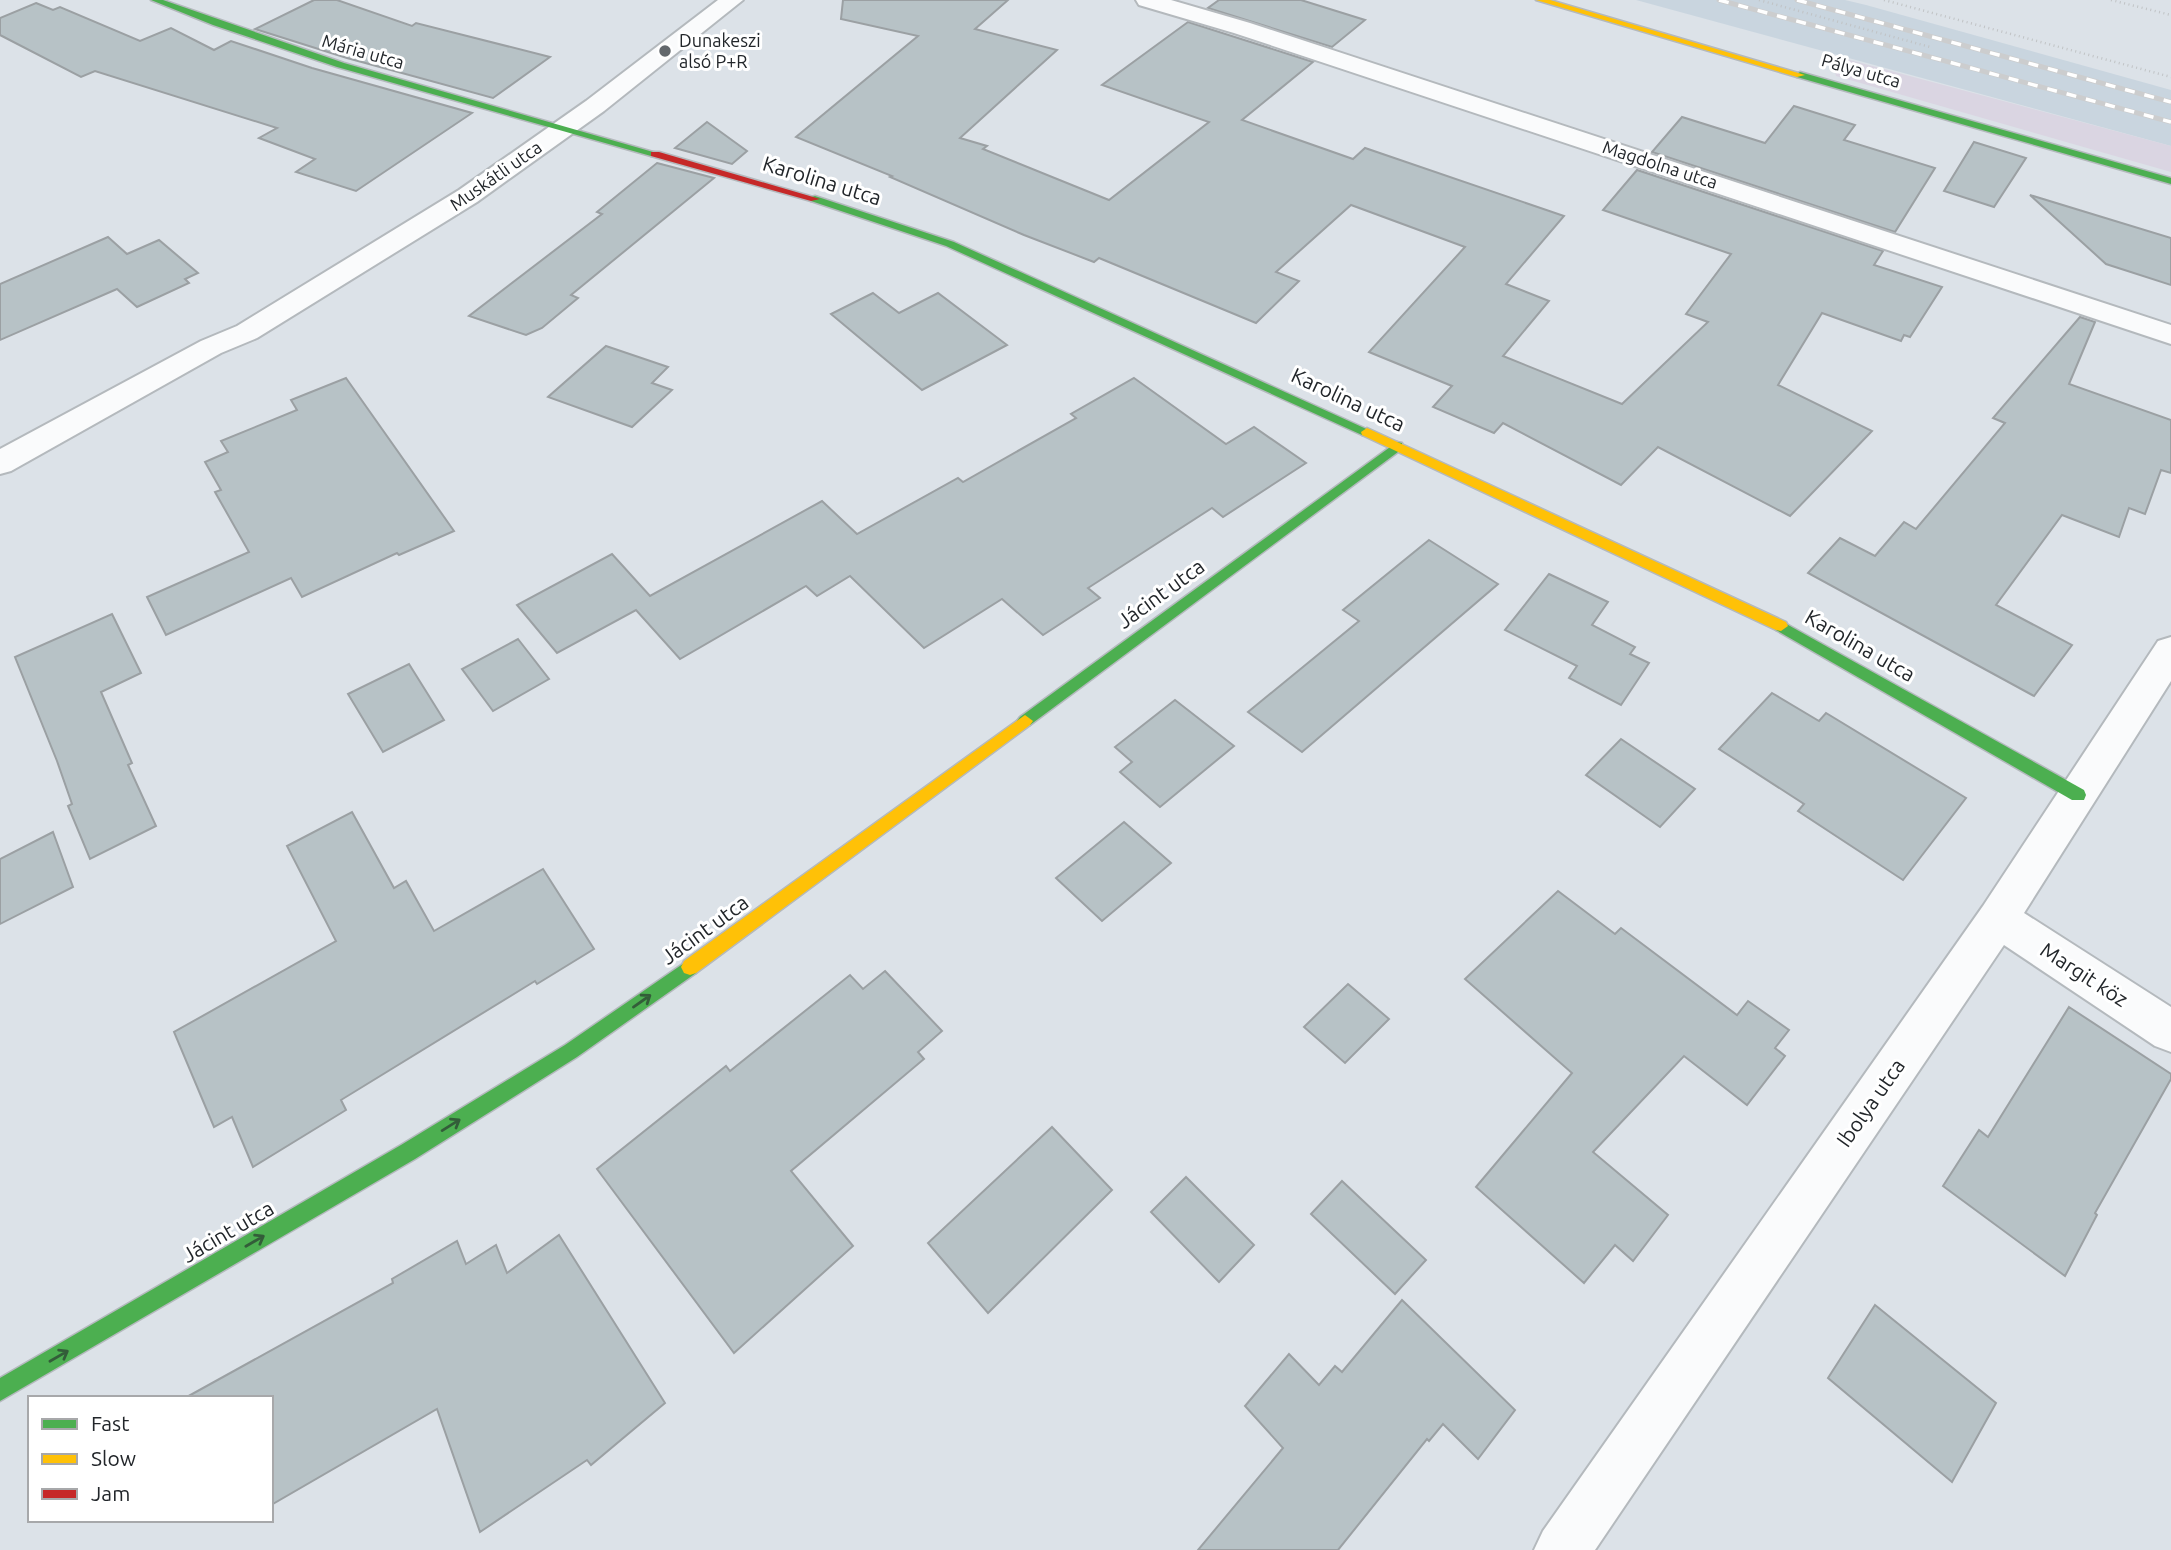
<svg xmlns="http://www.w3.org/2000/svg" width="2171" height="1550" viewBox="0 0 2171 1550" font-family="Ubuntu,sans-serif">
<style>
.built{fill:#c9d5df}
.green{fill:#dad5e2}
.building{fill:#b7c2c6;stroke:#9ba0a3;stroke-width:2}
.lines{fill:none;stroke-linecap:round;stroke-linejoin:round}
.street-casing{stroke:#b4b9bd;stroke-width:4}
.fast-casing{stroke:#b4b9bd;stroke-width:3}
.slow-casing{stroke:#b4b9bd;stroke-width:3}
.jam-casing{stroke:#b4b9bd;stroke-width:3}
.path{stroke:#c0c3c5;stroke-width:2.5;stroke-dasharray:1 3.5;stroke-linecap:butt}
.street{fill:#fafbfc;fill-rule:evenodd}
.fast{fill:#4caf50;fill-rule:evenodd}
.slow{fill:#ffc107;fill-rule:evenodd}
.jam{fill:#c62828;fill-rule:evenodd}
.rail-casing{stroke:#cccdce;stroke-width:5}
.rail{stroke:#fff;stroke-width:3.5;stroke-dasharray:10;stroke-linecap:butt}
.oneway{stroke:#335d39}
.poi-dot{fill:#63686c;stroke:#fff;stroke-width:2.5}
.labels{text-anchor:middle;stroke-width:6;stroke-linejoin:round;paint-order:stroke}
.far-poi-label{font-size:18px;fill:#22262a;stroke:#fff;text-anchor:start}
.far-street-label{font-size:18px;fill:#22262a;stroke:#fff}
.street-label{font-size:21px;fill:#22262a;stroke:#fff}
</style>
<rect width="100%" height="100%" fill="#dce2e8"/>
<path class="built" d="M 1636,0 L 1845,0 L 1866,5 L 2171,90 L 2171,146 Z"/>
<path class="green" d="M 1831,55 L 2171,146 L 2171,172 L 1836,76 Z"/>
<g class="building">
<path d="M 314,0 L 337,0 L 412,26 L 416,23 L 550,57 L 493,98 L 347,58 L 255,29 Z"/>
<path d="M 843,0 L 1008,0 L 975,29 L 1057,50 L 960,138 L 987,146 L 983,149 L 1109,200 L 1209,122 L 1102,85 L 1188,22 L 1313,62 L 1242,120 L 1353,159 L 1365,148 L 1564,216 L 1506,284 L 1549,301 L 1503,356 L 1622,404 L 1708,322 L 1686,314 L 1731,254 L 1603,210 L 1637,170 L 1883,251 L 1874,265 L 1942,287 L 1910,337 L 1904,335 L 1901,341 L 1822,313 L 1778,385 L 1872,431 L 1790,516 L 1658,447 L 1621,485 L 1503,423 L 1494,433 L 1433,407 L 1452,386 L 1369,352 L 1465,247 L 1351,205 L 1276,272 L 1299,281 L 1256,323 L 1099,258 L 1094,262 L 1024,235 L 890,177 L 892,176 L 796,137 L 918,36 L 841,19 Z"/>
<path d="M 1219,0 L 1301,0 L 1365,20 L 1332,47 L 1208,8 Z"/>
<path d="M 36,3 L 53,10 L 60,7 L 140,41 L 171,28 L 214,50 L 231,41 L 312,68 L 472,113 L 356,191 L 296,172 L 315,159 L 259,138 L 277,128 L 95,71 L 81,77 L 0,35 L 0,18 Z"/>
<path d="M 1794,106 L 1855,125 L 1844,140 L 1935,168 L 1895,232 L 1652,152 L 1682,117 L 1765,143 Z"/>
<path d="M 707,122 L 747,151 L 732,164 L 675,148 Z"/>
<path d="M 1974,142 L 2026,158 L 1994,207 L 1944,191 Z"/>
<path d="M 657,163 L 714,178 L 571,295 L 578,298 L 542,328 L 526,335 L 469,316 L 602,214 L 597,212 Z"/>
<path d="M 2030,195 L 2171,238 L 2171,285 L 2106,264 Z"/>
<path d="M 108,237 L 127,254 L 159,240 L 198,273 L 185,279 L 189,283 L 137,307 L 117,289 L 0,340 L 0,284 Z"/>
<path d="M 873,293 L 899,313 L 938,293 L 1007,345 L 922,390 L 831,314 Z"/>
<path d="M 2080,317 L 2095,322 L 2069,384 L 2171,420 L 2171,473 L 2161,470 L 2145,514 L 2129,508 L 2119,537 L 2062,515 L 1996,605 L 2072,645 L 2034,696 L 1808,573 L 1840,538 L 1875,556 L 1904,522 L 1916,529 L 2005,423 L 1993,418 Z"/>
<path d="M 606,346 L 668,367 L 652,383 L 672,390 L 632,427 L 548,397 Z"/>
<path d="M 346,378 L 454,531 L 399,555 L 397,553 L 302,597 L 291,578 L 166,635 L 147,597 L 249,552 L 215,492 L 221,490 L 205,462 L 228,452 L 221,441 L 297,410 L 291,400 Z"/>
<path d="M 1134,378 L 1226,444 L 1254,427 L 1306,463 L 1223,517 L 1212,508 L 1088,588 L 1100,598 L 1043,635 L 1002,599 L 924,648 L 850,576 L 817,596 L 806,586 L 680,659 L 636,610 L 557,653 L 517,605 L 612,554 L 650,596 L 822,501 L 857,534 L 958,478 L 963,482 L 1076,418 L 1071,414 Z"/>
<path d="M 1429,540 L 1498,584 L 1302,752 L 1248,712 L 1359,621 L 1343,610 Z"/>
<path d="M 1549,574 L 1608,602 L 1592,625 L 1635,647 L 1630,654 L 1649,663 L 1621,705 L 1569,678 L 1577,666 L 1505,630 Z"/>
<path d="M 112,614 L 141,673 L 101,692 L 132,763 L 128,765 L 156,826 L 90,859 L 68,806 L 72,804 L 57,761 L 15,657 Z"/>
<path d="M 518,639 L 549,679 L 493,711 L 462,669 Z"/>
<path d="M 409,664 L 444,720 L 383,752 L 348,694 Z"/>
<path d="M 1772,693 L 1819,721 L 1826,713 L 1966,798 L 1903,880 L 1798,811 L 1804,804 L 1719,749 Z"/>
<path d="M 1175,700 L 1234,746 L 1160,807 L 1120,772 L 1132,762 L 1115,747 Z"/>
<path d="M 1621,739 L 1695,789 L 1660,827 L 1586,775 Z"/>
<path d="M 352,812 L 394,888 L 406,881 L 434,931 L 543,869 L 594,949 L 537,984 L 535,981 L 341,1100 L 346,1110 L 253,1167 L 232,1117 L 214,1127 L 174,1032 L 336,941 L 287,846 Z"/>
<path d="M 1124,822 L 1171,863 L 1102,921 L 1056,878 Z"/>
<path d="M 53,832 L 73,887 L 0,924 L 0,859 Z"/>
<path d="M 1558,891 L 1615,934 L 1621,928 L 1737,1015 L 1748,1001 L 1789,1030 L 1775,1048 L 1785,1056 L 1747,1105 L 1684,1056 L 1593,1152 L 1668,1215 L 1633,1261 L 1615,1245 L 1584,1283 L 1476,1187 L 1572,1073 L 1465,979 Z"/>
<path d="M 885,971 L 942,1031 L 918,1052 L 924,1059 L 791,1171 L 853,1246 L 734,1353 L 597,1169 L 726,1066 L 730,1071 L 850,975 L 863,989 Z"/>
<path d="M 1348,984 L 1389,1019 L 1345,1063 L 1304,1027 Z"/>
<path d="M 2069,1007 L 2171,1074 L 2171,1079 L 2095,1213 L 2097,1215 L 2065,1276 L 1943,1186 L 1979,1130 L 1988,1137 Z"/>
<path d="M 1052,1127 L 1112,1190 L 988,1313 L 928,1243 Z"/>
<path d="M 1186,1177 L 1254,1245 L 1219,1282 L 1151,1212 Z"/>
<path d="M 1342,1181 L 1426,1260 L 1395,1294 L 1311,1214 Z"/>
<path d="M 559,1235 L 665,1403 L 591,1465 L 587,1460 L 480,1532 L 437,1409 L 271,1505 L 271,1398 L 185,1398 L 393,1283 L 392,1279 L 457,1241 L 466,1264 L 496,1245 L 507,1273 Z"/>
<path d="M 1402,1300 L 1515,1410 L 1478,1459 L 1443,1424 L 1429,1441 L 1427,1439 L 1338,1550 L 1198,1550 L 1283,1448 L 1245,1406 L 1289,1354 L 1319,1385 L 1335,1366 L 1342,1372 Z"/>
<path d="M 1875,1305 L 1996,1403 L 1952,1482 L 1828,1378 Z"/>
</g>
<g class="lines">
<defs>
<g id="street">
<path d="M 718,0 L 743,0 L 604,111 L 477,202 L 257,338 L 221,353 L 11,471 L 0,474 L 0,449 L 201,341 L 237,326 L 459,190 L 586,101 Z"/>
<path d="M 1136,0 L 1171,0 L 1250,23 L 2171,325 L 2171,344 L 1234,33 L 1139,5 Z"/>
<path d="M 2171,637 L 2171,681 L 2024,913 L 2171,1007 L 2171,1052 L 2155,1046 L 2004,945 L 1595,1550 L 1534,1550 L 1543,1531 L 1983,906 L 2158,641 Z"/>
</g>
<g id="fast">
<path d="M 151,0 L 163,0 L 344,63 L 660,154 L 651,156 L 337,67 L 213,25 Z"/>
<path d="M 1800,72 L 2171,178 L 2171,184 L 1797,77 L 1795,75 Z"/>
<path d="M 815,196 L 954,242 L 1373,432 L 1367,436 L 1362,435 L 946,246 L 811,201 L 811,197 Z"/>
<path d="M 1397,442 L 1402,443 L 1402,449 L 1030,725 L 1020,725 L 1017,721 L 1020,717 Z"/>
<path d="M 1781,621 L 2084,790 L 2086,795 L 2084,800 L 2072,800 L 1776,630 L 1774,626 Z"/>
<path d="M 690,959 L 696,961 L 699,967 L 696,973 L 577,1057 L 415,1159 L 0,1401 L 0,1378 L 401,1145 L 565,1045 Z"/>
</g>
<g id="slow">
<path d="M 1536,0 L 1550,0 L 1805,75 L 1797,77 Z"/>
<path d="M 1367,428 L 1786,622 L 1788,626 L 1781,631 L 1776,630 L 1362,435 L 1361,432 Z"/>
<path d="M 1025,715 L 1033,721 L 1030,725 L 696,973 L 690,975 L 684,973 L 681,967 L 684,961 Z"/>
</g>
<path id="jam" d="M 651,152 L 659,152 L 820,199 L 811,201 L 651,156 Z"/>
</defs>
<use href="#street" class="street-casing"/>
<use href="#fast" class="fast-casing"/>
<use href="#slow" class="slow-casing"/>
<use href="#jam" class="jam-casing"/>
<g class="path">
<path d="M 1759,0 L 1930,47"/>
<path d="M 1884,0 L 2171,77"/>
<path d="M 2111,0 L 2171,15"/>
</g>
<use href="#street" class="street"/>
<use href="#fast" class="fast"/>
<use href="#slow" class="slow"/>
<use href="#jam" class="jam"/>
<defs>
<g id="rail">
<path d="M 1719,0 L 2171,122"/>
<path d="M 1797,0 L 2171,102"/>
</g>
</defs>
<use href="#rail" class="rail-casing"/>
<use href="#rail" class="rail"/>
</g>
<defs><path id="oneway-shaft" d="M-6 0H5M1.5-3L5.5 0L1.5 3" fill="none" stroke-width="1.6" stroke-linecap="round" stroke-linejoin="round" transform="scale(1.75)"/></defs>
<g class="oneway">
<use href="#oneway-shaft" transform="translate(642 1001) rotate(-35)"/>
<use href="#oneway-shaft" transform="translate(451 1125) rotate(-32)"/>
<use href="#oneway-shaft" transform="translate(255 1241) rotate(-30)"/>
<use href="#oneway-shaft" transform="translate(59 1356) rotate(-30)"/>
</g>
<circle class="poi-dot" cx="665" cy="51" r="7"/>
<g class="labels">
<g class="far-poi-label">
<text x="679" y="47">Dunakeszi<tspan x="679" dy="21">alsó P+R</tspan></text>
</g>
<g class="far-street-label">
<text transform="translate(363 52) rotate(16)" y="6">Mária utca</text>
<text transform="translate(1861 71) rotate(16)" y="6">Pálya utca</text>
<text transform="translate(1660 165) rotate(18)" y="6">Magdolna utca</text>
<text transform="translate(496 176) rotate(-35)" y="6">Muskátli utca</text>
</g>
<g class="street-label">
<text transform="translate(822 181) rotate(17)" y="7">Karolina utca</text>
<text transform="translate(1348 400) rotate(25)" y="7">Karolina utca</text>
<text transform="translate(1161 594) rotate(-36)" y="7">Jácint utca</text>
<text transform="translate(1860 646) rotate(30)" y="7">Karolina utca</text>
<text transform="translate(705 930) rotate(-36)" y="7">Jácint utca</text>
<text transform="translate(2084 975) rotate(33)" y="7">Margit köz</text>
<text transform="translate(1871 1103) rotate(-55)" y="7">Ibolya utca</text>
<text transform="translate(228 1232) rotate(-30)" y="7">Jácint utca</text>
</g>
</g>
<rect x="28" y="1396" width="245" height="126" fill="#ffffff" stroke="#a7a8aa" stroke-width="2"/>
<rect x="42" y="1419" width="35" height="10" fill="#4caf50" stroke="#a7a8aa" stroke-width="2"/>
<text x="91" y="1431" font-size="21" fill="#22262a">Fast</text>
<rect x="42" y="1454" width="35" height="10" fill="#ffc107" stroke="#a7a8aa" stroke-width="2"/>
<text x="91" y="1466" font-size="21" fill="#22262a">Slow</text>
<rect x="42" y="1489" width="35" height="10" fill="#c62828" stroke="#a7a8aa" stroke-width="2"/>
<text x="91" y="1501" font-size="21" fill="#22262a">Jam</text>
</svg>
